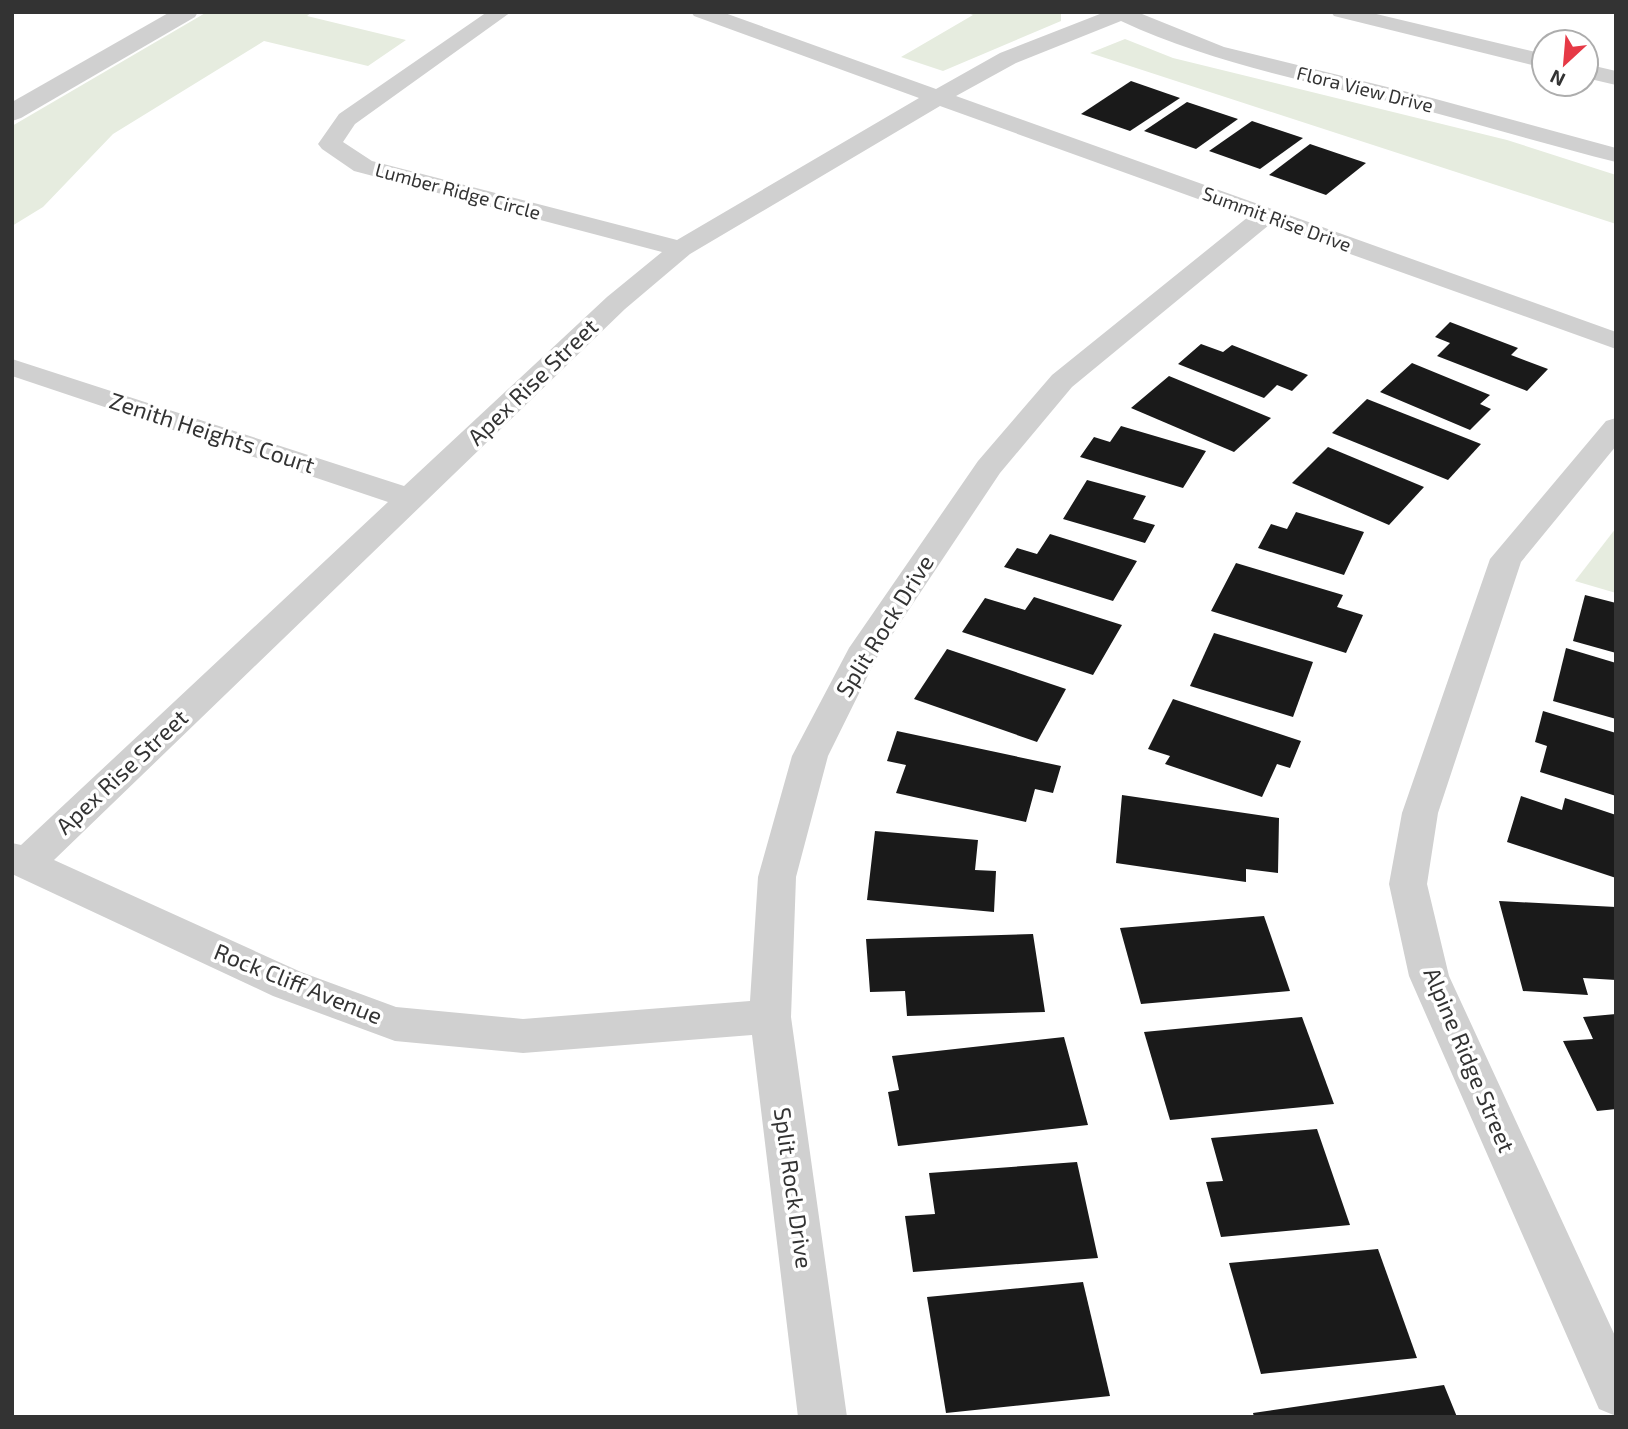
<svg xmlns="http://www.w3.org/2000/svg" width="1628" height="1429" viewBox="0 0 1628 1429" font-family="'Exo 2',sans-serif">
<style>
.green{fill:#e6ecdf}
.building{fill:#1a1a1a}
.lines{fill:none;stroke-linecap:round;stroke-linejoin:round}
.minor{fill:#d0d0d0;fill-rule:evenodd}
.tertiary{fill:#d0d0d0;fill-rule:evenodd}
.labels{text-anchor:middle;stroke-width:7;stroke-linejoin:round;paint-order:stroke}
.far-street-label{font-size:19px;fill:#333;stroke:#fff}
.street-label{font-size:23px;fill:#333;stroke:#fff}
</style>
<rect width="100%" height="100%" fill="#fff"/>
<g class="green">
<path d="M 207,12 L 312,12 L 307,16 L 406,40 L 368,66 L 264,41 L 113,134 L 43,207 L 12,226 L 12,126 Z"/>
<path d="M 965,12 L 1061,12 L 1061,21 L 943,71 L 901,57 L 973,15 Z"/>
<path d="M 1125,39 L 1173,58 L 1507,140 L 1616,175 L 1616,224 L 1090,53 Z"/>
<path d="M 1616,528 L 1616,593 L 1575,581 Z"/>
</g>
<g class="building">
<path d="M 1131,81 L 1180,98 L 1130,131 L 1081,114 Z"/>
<path d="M 1187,102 L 1238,119 L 1196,149 L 1144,131 Z"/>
<path d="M 1252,121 L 1303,138 L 1260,169 L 1209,151 Z"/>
<path d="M 1310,144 L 1366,163 L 1326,195 L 1269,175 Z"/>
<path d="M 1450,322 L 1518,348 L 1511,355 L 1548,369 L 1527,391 L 1437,356 L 1450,343 L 1435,337 Z"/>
<path d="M 1201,344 L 1223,352 L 1232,345 L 1308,375 L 1292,391 L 1277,385 L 1264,398 L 1178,364 Z"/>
<path d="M 1412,363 L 1490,395 L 1480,404 L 1491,409 L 1470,430 L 1380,392 Z"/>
<path d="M 1169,376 L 1271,418 L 1234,452 L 1131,408 Z"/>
<path d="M 1367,399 L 1481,444 L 1448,480 L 1332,433 Z"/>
<path d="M 1121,426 L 1206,451 L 1183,488 L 1080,457 L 1094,437 L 1110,442 Z"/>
<path d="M 1328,447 L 1424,487 L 1389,525 L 1292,483 Z"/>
<path d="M 1087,480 L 1146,496 L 1133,519 L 1155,525 L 1145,543 L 1063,519 Z"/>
<path d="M 1296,512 L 1364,532 L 1344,575 L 1258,548 L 1271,524 L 1287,529 Z"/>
<path d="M 1050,534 L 1137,561 L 1113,601 L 1004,567 L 1017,548 L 1037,554 Z"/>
<path d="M 1236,563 L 1343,595 L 1337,607 L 1363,615 L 1346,653 L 1211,611 Z"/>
<path d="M 1585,595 L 1616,603 L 1616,653 L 1573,641 Z"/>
<path d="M 1034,597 L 1122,625 L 1093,675 L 962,632 L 985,598 L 1025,610 Z"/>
<path d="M 1214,633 L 1313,662 L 1293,717 L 1190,686 Z"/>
<path d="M 1566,648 L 1616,663 L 1616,719 L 1553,701 Z"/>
<path d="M 947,649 L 1066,689 L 1037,742 L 914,699 Z"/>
<path d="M 1173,699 L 1301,741 L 1290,768 L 1277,764 L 1262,797 L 1165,764 L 1170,756 L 1148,749 Z"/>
<path d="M 1543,711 L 1616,733 L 1616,796 L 1540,772 L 1547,746 L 1535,742 Z"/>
<path d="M 897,731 L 1061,766 L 1053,793 L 1035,789 L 1026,822 L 896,793 L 906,765 L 887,761 Z"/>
<path d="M 1122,795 L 1279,818 L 1278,873 L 1246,869 L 1246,882 L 1116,863 Z"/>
<path d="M 1521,796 L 1562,810 L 1565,798 L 1616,815 L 1616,878 L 1507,842 Z"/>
<path d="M 875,831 L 978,840 L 975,870 L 996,871 L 994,912 L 867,900 Z"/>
<path d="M 1499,901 L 1616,907 L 1616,980 L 1583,978 L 1588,995 L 1523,991 Z"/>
<path d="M 1264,916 L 1290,991 L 1141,1004 L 1120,928 Z"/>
<path d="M 1033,934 L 1045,1012 L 907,1016 L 905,991 L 870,992 L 866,939 Z"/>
<path d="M 1616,1014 L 1616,1109 L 1597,1111 L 1563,1041 L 1593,1039 L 1583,1017 Z"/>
<path d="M 1302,1017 L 1334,1104 L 1170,1120 L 1144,1032 Z"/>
<path d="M 1064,1037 L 1088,1125 L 898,1146 L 888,1092 L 899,1090 L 892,1056 Z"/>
<path d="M 1317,1129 L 1350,1225 L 1221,1237 L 1206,1182 L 1223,1181 L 1211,1138 Z"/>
<path d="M 1077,1162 L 1098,1258 L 913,1272 L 905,1216 L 935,1214 L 929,1173 Z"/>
<path d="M 1378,1249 L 1417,1358 L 1261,1374 L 1229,1263 Z"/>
<path d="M 1083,1282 L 1110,1396 L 946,1413 L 927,1297 Z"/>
<path d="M 1444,1385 L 1457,1417 L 1254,1417 L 1253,1413 Z"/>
</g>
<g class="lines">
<g class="minor">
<path d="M 487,12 L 511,12 L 355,124 L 343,142 L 372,161 L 677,240 L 919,98 L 694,16 L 691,12 L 722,12 L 936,89 L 1000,53 L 1105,12 L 1137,12 L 1224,47 L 1432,98 L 1616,148 L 1616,162 C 1544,144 1472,122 1400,104 C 1306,81 1209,62 1121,21 L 1016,63 L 956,96 L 1616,332 L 1616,349 L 1269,225 L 1072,387 L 1000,473 L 876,659 L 828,756 L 796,877 L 791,1017 L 847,1417 L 798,1417 L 752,1035 L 523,1053 L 395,1041 L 273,996 L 12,874 L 12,843 L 21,845 L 388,502 L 12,376 L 12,359 L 404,486 L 607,297 L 662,252 L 354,171 L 322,149 L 318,144 L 339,114 ZM 940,106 L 1248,217 L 1052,375 L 978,461 L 849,648 L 792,756 L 758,877 L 750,1001 L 523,1019 L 396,1007 L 301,972 L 54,860 L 625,309 L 690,254 Z"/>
<path d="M 1331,12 L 1368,12 L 1544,54 L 1544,68 L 1334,16 Z"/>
<path d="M 1586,64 L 1616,71 L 1616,85 L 1586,78 Z"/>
<path d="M 1616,418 L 1616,446 L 1521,562 L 1438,813 L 1427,884 L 1449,976 L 1616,1338 L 1616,1416 L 1599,1409 L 1409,976 L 1389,884 L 1402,813 L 1490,559 L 1606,421 Z"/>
</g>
<path class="tertiary" d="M 170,12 L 198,12 L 195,17 L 21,118 L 12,121 L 12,102 Z"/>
</g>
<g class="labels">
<g class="far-street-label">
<text transform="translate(1365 89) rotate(14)" y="7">Flora View Drive</text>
<text transform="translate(458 191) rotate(15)" y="7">Lumber Ridge Circle</text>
<text transform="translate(1277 219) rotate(20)" y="7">Summit Rise Drive</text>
</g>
<g class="street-label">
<text transform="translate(533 382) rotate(-44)" y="8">Apex Rise Street</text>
<text transform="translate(212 433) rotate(18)" y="8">Zenith Heights Court</text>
<text transform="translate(885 626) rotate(-58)" y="8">Split Rock Drive</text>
<text transform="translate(122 772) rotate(-43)" y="8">Apex Rise Street</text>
<text transform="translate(298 984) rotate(22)" y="8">Rock Cliff Avenue</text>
<text transform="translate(1469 1060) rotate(67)" y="8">Alpine Ridge Street</text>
<text transform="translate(793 1188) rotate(82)" y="8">Split Rock Drive</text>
</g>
</g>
<rect width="1628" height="1429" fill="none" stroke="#333333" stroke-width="28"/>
<g transform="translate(1565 63) rotate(206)"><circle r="33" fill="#ffffff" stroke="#adadad" stroke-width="2"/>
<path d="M0-5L12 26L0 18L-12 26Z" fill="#e63946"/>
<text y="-10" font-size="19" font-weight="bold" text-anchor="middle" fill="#333333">N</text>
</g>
</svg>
